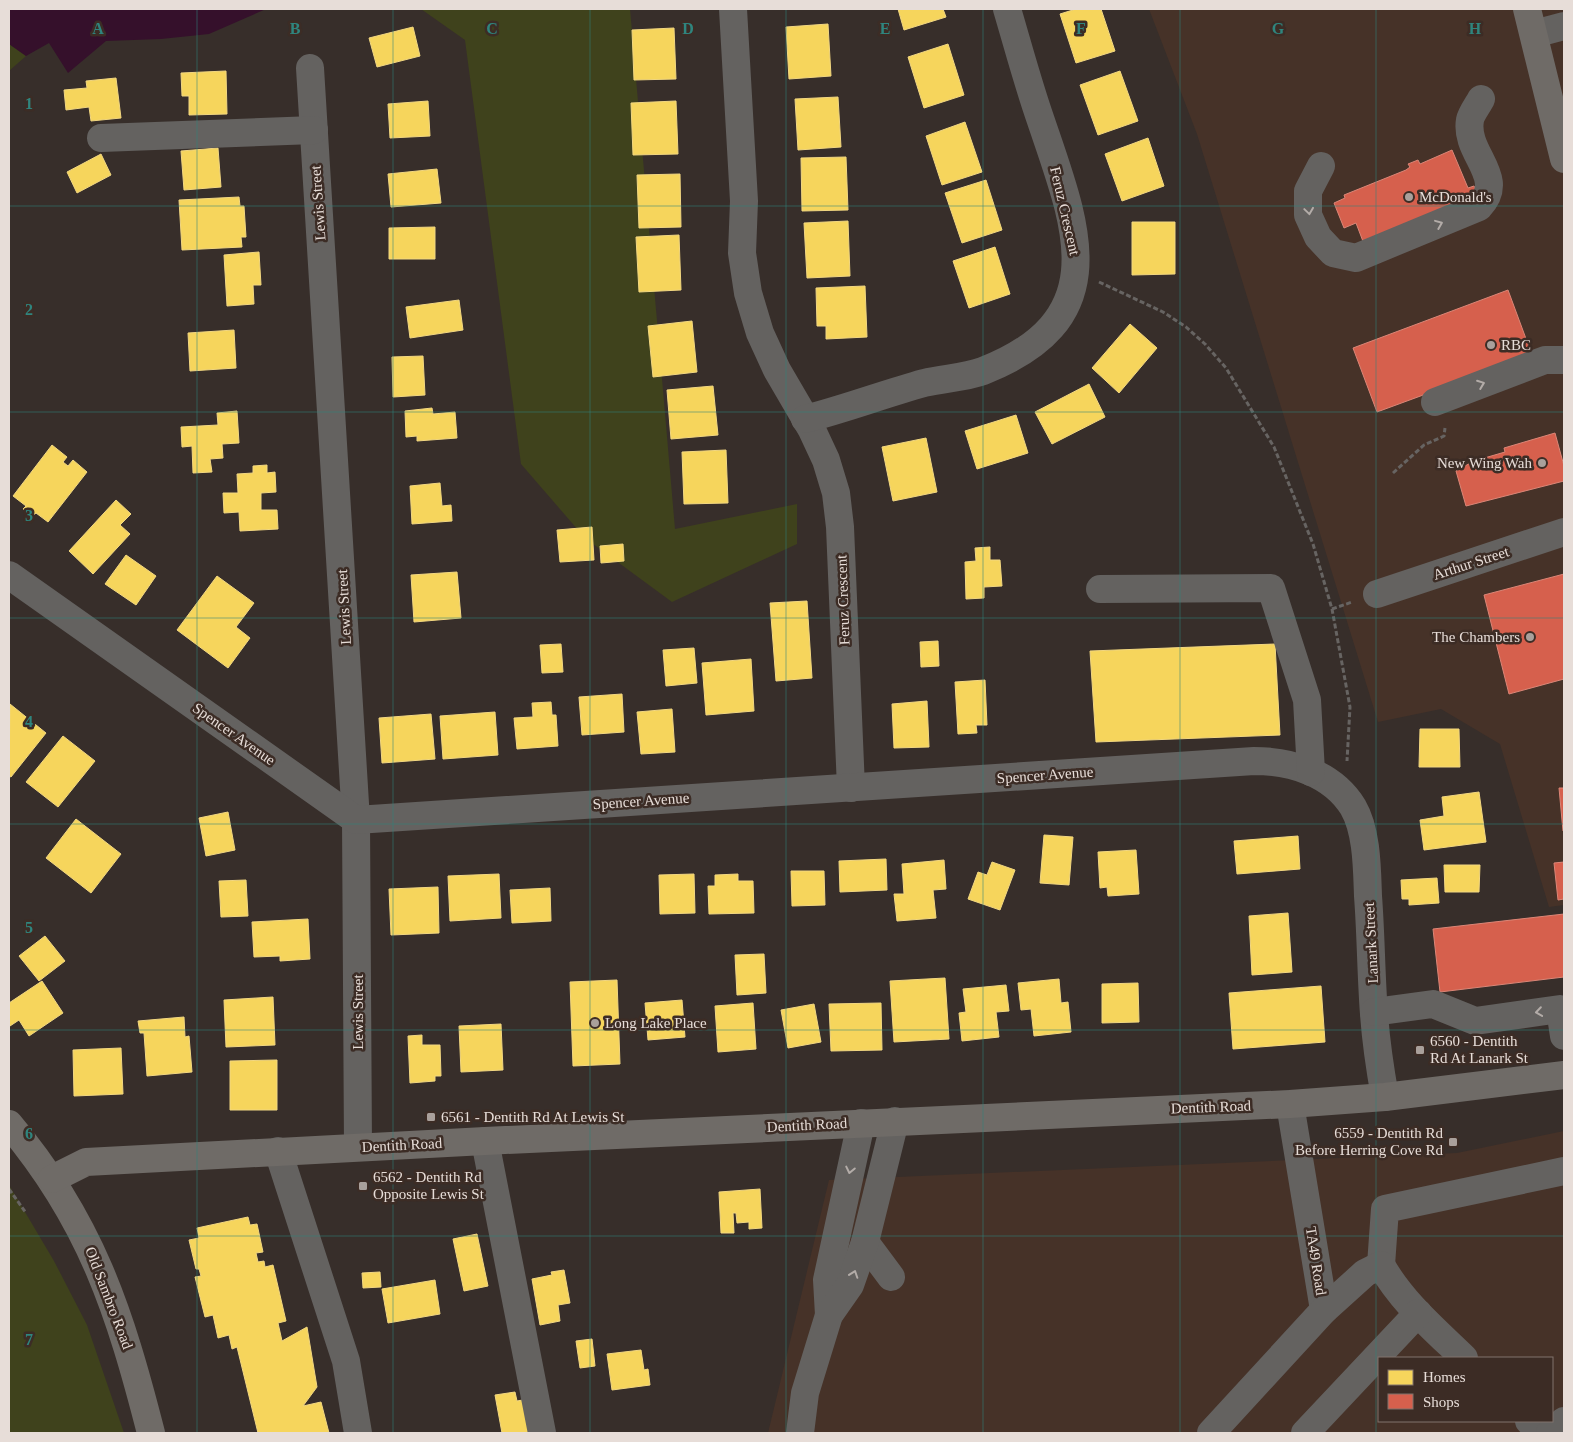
<svg xmlns="http://www.w3.org/2000/svg" width="1573" height="1442" viewBox="0 0 1573 1442" font-family="'Times New Roman',serif">
<style>
.built{fill:#463228;fill-rule:evenodd}
.green{fill:#3f421c}
.water{fill:#35102b}
.homes{fill:#f6d55c;stroke:#f2d781}
.shops{fill:#d6604d;stroke:#db8677}
.lines{fill:none;stroke-linecap:round;stroke-linejoin:round}
.path{stroke:#676462;stroke-width:3;stroke-dasharray:5 2.5;stroke-linecap:butt}
.minor{stroke:#646260;stroke-width:28}
.major{stroke:#6f6b67;stroke-width:28}
.oneway{stroke:#b3aca8}
.grid{fill:none;stroke:#2f857e;stroke-width:1;stroke-opacity:0.55}
.poi-dot{fill:#a9a09b;stroke:#3c2c25;stroke-width:2}
.labels{text-anchor:middle;stroke-width:5;stroke-linejoin:round;paint-order:stroke}
.poi-label{font-size:15px;fill:#e7ddd8;stroke:#3c2c25;text-anchor:start}
.street-label{font-size:15px;fill:#e7ddd8;stroke:#3c2c25}
.grid-label{font-size:16px;text-anchor:middle;font-weight:bold;fill:#2f857e;stroke:#3c2c25;stroke-width:5;stroke-linejoin:round;paint-order:stroke}
</style>
<rect width="100%" height="100%" fill="#372e2a"/>
<g class="built">
<path d="M 1149,9 L 1564,9 L 1564,905 L 1549,907 L 1500,744 L 1441,709 L 1378,722 L 1197,134 Z"/>
<path d="M 1564,1131 L 1564,1433 L 768,1433 L 829,1180 L 1457,1153 ZM 1379,1358 L 1552,1358 L 1552,1421 L 1379,1421 Z"/>
</g>
<g class="green">
<path d="M 421,9 L 630,9 L 675,529 L 797,504 L 797,544 L 672,602 L 585,538 L 521,464 L 465,40 Z"/>
<path d="M 9,44 L 26,56 L 9,71 Z"/>
<path d="M 9,1185 L 54,1261 L 87,1325 L 124,1433 L 9,1433 Z"/>
</g>
<path class="water" d="M 9,9 L 266,9 L 209,34 L 161,39 L 106,41 L 68,73 L 49,43 L 26,56 L 9,44 Z"/>
<g class="homes">
<path d="M 898,9 L 943,9 L 946,17 L 904,30 Z"/>
<path d="M 1076,9 L 1101,9 L 1115,51 L 1076,63 L 1060,14 Z"/>
<path d="M 828,24 L 831,76 L 789,79 L 786,27 Z"/>
<path d="M 413,27 L 420,56 L 377,67 L 369,38 Z"/>
<path d="M 674,28 L 676,79 L 634,80 L 632,30 Z"/>
<path d="M 948,44 L 964,95 L 924,108 L 908,57 Z"/>
<path d="M 226,71 L 227,114 L 189,115 L 189,96 L 182,96 L 181,73 Z"/>
<path d="M 1120,71 L 1138,121 L 1098,135 L 1080,85 Z"/>
<path d="M 116,78 L 121,118 L 91,121 L 89,107 L 66,110 L 64,90 L 87,88 L 86,81 Z"/>
<path d="M 838,97 L 841,147 L 798,150 L 795,99 Z"/>
<path d="M 428,101 L 430,136 L 390,138 L 388,104 Z"/>
<path d="M 676,101 L 678,154 L 633,155 L 631,103 Z"/>
<path d="M 965,122 L 982,172 L 942,185 L 926,136 Z"/>
<path d="M 1148,138 L 1164,186 L 1122,201 L 1105,154 Z"/>
<path d="M 218,148 L 221,187 L 184,190 L 181,151 Z"/>
<path d="M 101,154 L 111,175 L 77,193 L 67,172 Z"/>
<path d="M 846,157 L 848,210 L 802,211 L 801,158 Z"/>
<path d="M 437,169 L 441,203 L 391,207 L 388,174 Z"/>
<path d="M 680,174 L 681,227 L 639,228 L 637,175 Z"/>
<path d="M 986,180 L 1002,230 L 962,243 L 945,193 Z"/>
<path d="M 239,197 L 240,206 L 244,206 L 246,237 L 241,237 L 242,247 L 182,250 L 179,200 Z"/>
<path d="M 848,221 L 850,276 L 807,278 L 804,223 Z"/>
<path d="M 1132,222 L 1175,222 L 1175,274 L 1132,275 Z"/>
<path d="M 435,227 L 435,259 L 389,259 L 389,228 Z"/>
<path d="M 679,235 L 681,290 L 639,292 L 636,237 Z"/>
<path d="M 995,247 L 1010,294 L 969,308 L 953,261 Z"/>
<path d="M 259,252 L 261,285 L 253,285 L 254,304 L 227,306 L 224,255 Z"/>
<path d="M 865,286 L 867,337 L 826,339 L 826,326 L 817,326 L 816,288 Z"/>
<path d="M 459,300 L 463,330 L 410,338 L 406,307 Z"/>
<path d="M 692,321 L 697,372 L 653,377 L 648,326 Z"/>
<path d="M 1130,324 L 1157,348 L 1119,393 L 1092,368 Z"/>
<path d="M 234,330 L 236,368 L 190,371 L 188,333 Z"/>
<path d="M 423,356 L 425,395 L 393,397 L 392,357 Z"/>
<path d="M 1089,384 L 1105,417 L 1052,444 L 1035,412 Z"/>
<path d="M 713,386 L 718,435 L 671,439 L 667,390 Z"/>
<path d="M 432,408 L 433,414 L 455,412 L 457,438 L 417,441 L 417,436 L 406,437 L 405,411 Z"/>
<path d="M 237,411 L 239,443 L 222,444 L 223,458 L 210,459 L 212,472 L 193,473 L 192,446 L 182,447 L 181,427 L 218,425 L 217,413 Z"/>
<path d="M 1016,415 L 1028,453 L 977,469 L 965,431 Z"/>
<path d="M 926,438 L 937,492 L 893,501 L 882,447 Z"/>
<path d="M 52,445 L 67,457 L 63,462 L 68,466 L 73,460 L 87,472 L 48,522 L 36,513 L 32,516 L 23,509 L 26,506 L 13,496 Z"/>
<path d="M 726,450 L 728,503 L 684,504 L 682,452 Z"/>
<path d="M 267,465 L 267,473 L 275,472 L 276,492 L 261,493 L 261,510 L 277,510 L 278,529 L 240,531 L 239,512 L 224,513 L 223,493 L 238,493 L 237,474 L 253,473 L 253,466 Z"/>
<path d="M 440,483 L 442,506 L 451,505 L 452,521 L 412,524 L 410,486 Z"/>
<path d="M 116,500 L 131,514 L 120,525 L 130,534 L 93,574 L 69,551 Z"/>
<path d="M 592,527 L 594,560 L 560,562 L 557,530 Z"/>
<path d="M 623,544 L 624,561 L 601,563 L 600,546 Z"/>
<path d="M 990,547 L 990,560 L 1000,560 L 1002,586 L 984,587 L 984,598 L 966,599 L 965,562 L 976,561 L 975,548 Z"/>
<path d="M 126,555 L 156,576 L 136,605 L 105,584 Z"/>
<path d="M 457,572 L 461,618 L 414,622 L 411,575 Z"/>
<path d="M 217,576 L 254,603 L 236,627 L 250,638 L 228,668 L 177,630 Z"/>
<path d="M 807,601 L 812,678 L 776,681 L 770,603 Z"/>
<path d="M 938,641 L 939,666 L 921,667 L 920,642 Z"/>
<path d="M 561,644 L 563,672 L 542,673 L 540,645 Z"/>
<path d="M 1275,644 L 1280,735 L 1096,742 L 1090,651 Z"/>
<path d="M 694,648 L 697,683 L 666,686 L 663,650 Z"/>
<path d="M 751,659 L 754,711 L 706,715 L 702,663 Z"/>
<path d="M 985,680 L 987,725 L 976,725 L 977,733 L 958,734 L 955,682 Z"/>
<path d="M 622,694 L 624,732 L 582,735 L 579,697 Z"/>
<path d="M 927,701 L 929,747 L 894,748 L 892,704 Z"/>
<path d="M 551,702 L 552,715 L 556,715 L 558,746 L 517,749 L 514,718 L 533,717 L 532,703 Z"/>
<path d="M 10,704 L 46,733 L 11,777 L 9,776 Z"/>
<path d="M 672,709 L 675,752 L 641,754 L 637,712 Z"/>
<path d="M 495,712 L 498,755 L 443,759 L 440,716 Z"/>
<path d="M 431,714 L 435,759 L 382,763 L 379,718 Z"/>
<path d="M 1420,729 L 1459,729 L 1460,767 L 1419,767 Z"/>
<path d="M 63,736 L 95,761 L 58,807 L 26,782 Z"/>
<path d="M 1479,792 L 1486,842 L 1424,850 L 1420,820 L 1444,816 L 1442,797 Z"/>
<path d="M 228,812 L 235,850 L 206,856 L 199,818 Z"/>
<path d="M 76,819 L 121,854 L 91,893 L 46,858 Z"/>
<path d="M 1044,835 L 1073,837 L 1069,885 L 1040,883 Z"/>
<path d="M 1298,836 L 1300,869 L 1237,874 L 1234,841 Z"/>
<path d="M 1136,850 L 1139,894 L 1108,896 L 1107,887 L 1100,888 L 1098,852 Z"/>
<path d="M 886,859 L 887,890 L 840,892 L 839,861 Z"/>
<path d="M 944,860 L 946,889 L 933,890 L 936,918 L 897,921 L 894,894 L 904,894 L 902,864 Z"/>
<path d="M 992,862 L 1015,870 L 1000,910 L 968,899 L 978,872 L 987,875 Z"/>
<path d="M 1444,865 L 1480,865 L 1479,892 L 1445,892 Z"/>
<path d="M 791,871 L 824,871 L 825,905 L 792,906 Z"/>
<path d="M 499,874 L 501,918 L 450,921 L 448,876 Z"/>
<path d="M 694,874 L 695,913 L 660,914 L 659,875 Z"/>
<path d="M 738,874 L 738,881 L 753,881 L 754,913 L 709,914 L 708,886 L 715,886 L 715,875 Z"/>
<path d="M 1437,878 L 1439,903 L 1409,905 L 1409,899 L 1402,899 L 1401,880 Z"/>
<path d="M 246,880 L 248,916 L 221,917 L 219,881 Z"/>
<path d="M 438,887 L 439,933 L 391,935 L 389,889 Z"/>
<path d="M 550,888 L 551,921 L 512,923 L 510,890 Z"/>
<path d="M 1288,913 L 1292,972 L 1252,975 L 1249,916 Z"/>
<path d="M 308,919 L 310,959 L 280,961 L 280,956 L 254,957 L 252,922 Z"/>
<path d="M 45,936 L 65,961 L 39,981 L 19,956 Z"/>
<path d="M 764,954 L 766,993 L 737,995 L 735,955 Z"/>
<path d="M 945,978 L 949,1039 L 894,1042 L 890,981 Z"/>
<path d="M 1059,979 L 1061,1003 L 1068,1002 L 1071,1032 L 1034,1036 L 1031,1009 L 1021,1010 L 1018,983 Z"/>
<path d="M 617,980 L 620,1064 L 573,1066 L 570,982 Z"/>
<path d="M 42,981 L 63,1013 L 29,1036 L 19,1020 L 10,1026 L 9,1024 L 9,1003 Z"/>
<path d="M 1138,983 L 1139,1022 L 1102,1023 L 1102,984 Z"/>
<path d="M 1006,985 L 1009,1011 L 996,1012 L 999,1037 L 962,1041 L 959,1013 L 966,1012 L 963,989 Z"/>
<path d="M 1321,986 L 1325,1042 L 1233,1049 L 1229,993 Z"/>
<path d="M 273,997 L 275,1045 L 226,1047 L 224,1000 Z"/>
<path d="M 682,1000 L 685,1037 L 648,1040 L 645,1003 Z"/>
<path d="M 753,1003 L 756,1049 L 718,1052 L 715,1006 Z"/>
<path d="M 881,1003 L 882,1050 L 831,1051 L 829,1004 Z"/>
<path d="M 814,1004 L 821,1042 L 788,1048 L 781,1010 Z"/>
<path d="M 184,1017 L 185,1037 L 189,1036 L 192,1072 L 147,1076 L 144,1033 L 140,1033 L 138,1021 Z"/>
<path d="M 501,1024 L 503,1070 L 461,1072 L 459,1026 Z"/>
<path d="M 422,1035 L 422,1045 L 440,1045 L 441,1076 L 435,1076 L 435,1081 L 410,1083 L 408,1036 Z"/>
<path d="M 121,1048 L 123,1094 L 74,1096 L 73,1050 Z"/>
<path d="M 277,1060 L 277,1110 L 230,1110 L 230,1061 Z"/>
<path d="M 760,1189 L 762,1228 L 749,1229 L 749,1222 L 737,1223 L 736,1213 L 733,1213 L 734,1233 L 721,1233 L 719,1192 Z"/>
<path d="M 248,1217 L 250,1225 L 257,1224 L 263,1252 L 256,1253 L 258,1262 L 264,1261 L 265,1267 L 273,1265 L 286,1321 L 278,1323 L 282,1341 L 307,1327 L 317,1387 L 303,1406 L 321,1402 L 329,1433 L 258,1433 L 237,1347 L 232,1349 L 229,1335 L 218,1338 L 213,1315 L 205,1317 L 195,1277 L 201,1276 L 199,1269 L 196,1269 L 189,1240 L 199,1238 L 197,1228 Z"/>
<path d="M 477,1234 L 488,1286 L 464,1291 L 453,1239 Z"/>
<path d="M 564,1270 L 570,1303 L 558,1305 L 560,1321 L 540,1325 L 532,1279 L 552,1275 L 551,1272 Z"/>
<path d="M 380,1272 L 381,1287 L 363,1288 L 362,1273 Z"/>
<path d="M 435,1280 L 440,1314 L 388,1323 L 382,1289 Z"/>
<path d="M 592,1339 L 595,1366 L 580,1368 L 576,1341 Z"/>
<path d="M 641,1350 L 644,1370 L 648,1369 L 650,1385 L 612,1390 L 607,1354 Z"/>
<path d="M 515,1392 L 517,1401 L 528,1399 L 531,1433 L 502,1433 L 495,1395 Z"/>
</g>
<g class="shops">
<path d="M 1452,150 L 1468,188 L 1474,186 L 1478,194 L 1364,244 L 1356,223 L 1344,228 L 1334,203 L 1345,198 L 1344,195 L 1406,170 L 1410,167 L 1408,164 L 1418,160 L 1420,164 Z"/>
<path d="M 1508,290 L 1532,355 L 1377,412 L 1353,348 Z"/>
<path d="M 1555,433 L 1564,466 L 1564,481 L 1466,506 L 1456,471 L 1474,461 L 1505,452 L 1504,448 Z"/>
<path d="M 1564,574 L 1564,679 L 1509,694 L 1484,595 Z"/>
<path d="M 1559,788 L 1564,788 L 1564,831 L 1563,831 Z"/>
<path d="M 1564,862 L 1564,899 L 1558,900 L 1554,863 Z"/>
<path d="M 1564,914 L 1564,977 L 1440,992 L 1433,929 Z"/>
</g>
<g class="lines">
<g class="path">
<path d="M 1099,282 L 1163,312 L 1186,327 L 1205,344 L 1226,368 L 1274,447 L 1313,544 L 1332,609 L 1350,707 L 1347,761"/>
<path d="M 1393,473 L 1424,445 L 1444,436 L 1445,428"/>
<path d="M 1332,609 L 1352,602"/>
<path d="M 9,1189 L 26,1213"/>
</g>
<g class="minor">
<path d="M 733,9 L 744,201 L 742,253 L 748,293 L 760,333 L 777,370 L 812,430 L 826,460 L 836,493 L 840,527 L 851,788"/>
<path d="M 1534,34 L 1564,26"/>
<path d="M 310,68 L 356,820 L 358,1147"/>
<path d="M 101,138 L 314,130"/>
<path d="M 1321,166 L 1308,191 L 1308,215 L 1318,237 L 1333,253 L 1356,258 L 1479,207 C 1508,177 1464,154 1470,120 C 1471,114 1478,105 1481,99"/>
<path d="M 1435,402 L 1545,360 L 1564,360"/>
<path d="M 805,419 C 845,409 884,394 924,383 C 944,378 964,378 983,371 C 1116,319 1077,227 1041,121 C 1028,84 1018,46 1007,9"/>
<path d="M 9,575 L 356,820 L 1254,761 C 1291,761 1332,773 1353,807 C 1367,831 1367,868 1368,896 C 1371,935 1371,975 1374,1014 C 1376,1042 1380,1069 1385,1097"/>
<path d="M 1100,589 L 1271,588 L 1307,700 L 1311,772"/>
<path d="M 1377,594 L 1564,532"/>
<path d="M 1374,1012 L 1433,1004 L 1475,1021 L 1560,1009 L 1564,1036"/>
<path d="M 1290,1104 L 1324,1310"/>
<path d="M 485,1141 L 542,1433"/>
<path d="M 278,1151 L 346,1361 L 358,1433"/>
<path d="M 865,1242 L 891,1277"/>
<path d="M 1381,1265 L 1385,1209 L 1564,1171"/>
<path d="M 829,1315 L 827,1280 L 861,1123"/>
<path d="M 1529,1421 L 1542,1433"/>
<path d="M 800,1433 L 805,1393 L 829,1315 L 850,1285 L 865,1242 L 895,1121"/>
<path d="M 1211,1433 L 1324,1310 L 1365,1273 L 1381,1265 C 1402,1302 1434,1329 1464,1358"/>
<path d="M 1305,1433 L 1418,1313"/>
<path d="M 1550,1433 L 1564,1421"/>
</g>
<g class="major">
<path d="M 1527,9 L 1564,159"/>
<path d="M 9,1124 C 91,1221 120,1312 151,1433"/>
<path d="M 52,1179 L 86,1162 L 485,1141 L 1290,1104 L 1385,1097 L 1564,1075"/>
</g>
</g>
<defs><path id="oneway-chevron" d="M-2-3.5L2.5 0L-2 3.5" fill="none" stroke-width="1.6" stroke-linecap="round" stroke-linejoin="round" transform="scale(1.25)"/></defs>
<g class="oneway">
<use href="#oneway-chevron" transform="translate(1309 211) rotate(82)"/>
<use href="#oneway-chevron" transform="translate(1439 224) rotate(-22)"/>
<use href="#oneway-chevron" transform="translate(1481 384) rotate(-21)"/>
<use href="#oneway-chevron" transform="translate(1539 1012) rotate(172)"/>
<use href="#oneway-chevron" transform="translate(850 1170) rotate(102)"/>
<use href="#oneway-chevron" transform="translate(854 1274) rotate(-71)"/>
</g>
<path class="grid" d="M 197,9 L 197,1433M 393,9 L 393,1433M 590,9 L 590,1433M 786,9 L 786,1433M 983,9 L 983,1433M 1180,9 L 1180,1433M 1376,9 L 1376,1433M 9,206 L 1564,206M 9,412 L 1564,412M 9,618 L 1564,618M 9,824 L 1564,824M 9,1030 L 1564,1030M 9,1236 L 1564,1236"/>
<g class="poi-dot">
<circle cx="1409" cy="197" r="5"/>
<circle cx="1491" cy="345" r="5"/>
<circle cx="1542" cy="463" r="5"/>
<circle cx="1530" cy="637" r="5"/>
<circle cx="595" cy="1023" r="5"/>
<rect x="1415" y="1045" width="10" height="10" rx="2.5"/>
<rect x="426" y="1112" width="10" height="10" rx="2.5"/>
<rect x="1448" y="1137" width="10" height="10" rx="2.5"/>
<rect x="358" y="1181" width="10" height="10" rx="2.5"/>
</g>
<g class="labels">
<g class="poi-label">
<text x="1419" y="202">McDonald's</text>
<text x="1501" y="350">RBC</text>
<text x="1532" y="468" text-anchor="end">New Wing Wah</text>
<text x="1520" y="642" text-anchor="end">The Chambers</text>
<text x="605" y="1028">Long Lake Place</text>
<text x="1430" y="1046">6560 - Dentith<tspan x="1430" dy="17">Rd At Lanark St</tspan></text>
<text x="441" y="1122">6561 - Dentith Rd At Lewis St</text>
<text x="1443" y="1138" text-anchor="end">6559 - Dentith Rd<tspan x="1443" dy="17">Before Herring Cove Rd</tspan></text>
<text x="373" y="1182">6562 - Dentith Rd<tspan x="373" dy="17">Opposite Lewis St</tspan></text>
</g>
<g class="street-label">
<text transform="translate(318 203) rotate(-94)" y="5">Lewis Street</text>
<text transform="translate(1065 211) rotate(77)" y="5">Feruz Crescent</text>
<text transform="translate(1471 563) rotate(-18)" y="5">Arthur Street</text>
<text transform="translate(843 600) rotate(-92)" y="5">Feruz Crescent</text>
<text transform="translate(344 607) rotate(-93)" y="5">Lewis Street</text>
<text transform="translate(234 734) rotate(35)" y="5">Spencer Avenue</text>
<text transform="translate(1045 775) rotate(-4)" y="5">Spencer Avenue</text>
<text transform="translate(641 801) rotate(-4)" y="5">Spencer Avenue</text>
<text transform="translate(1371 943) rotate(-93)" y="5">Lanark Street</text>
<text transform="translate(358 1012) rotate(-90)" y="5">Lewis Street</text>
<text transform="translate(1211 1107) rotate(-2)" y="5">Dentith Road</text>
<text transform="translate(807 1125) rotate(-3)" y="5">Dentith Road</text>
<text transform="translate(402 1145) rotate(-3)" y="5">Dentith Road</text>
<text transform="translate(1316 1261) rotate(81)" y="5">TA49 Road</text>
<text transform="translate(109 1298) rotate(69)" y="5">Old Sambro Road</text>
</g>
</g>
<g class="grid-label">
<text x="98" y="34">A</text>
<text x="295" y="34">B</text>
<text x="492" y="34">C</text>
<text x="688" y="34">D</text>
<text x="885" y="34">E</text>
<text x="1081" y="34">F</text>
<text x="1278" y="34">G</text>
<text x="1475" y="34">H</text>
<text x="29" y="109">1</text>
<text x="29" y="315">2</text>
<text x="29" y="521">3</text>
<text x="29" y="727">4</text>
<text x="29" y="933">5</text>
<text x="29" y="1139">6</text>
<text x="29" y="1345">7</text>
</g>
<rect width="1573" height="1442" fill="none" stroke="#e7ddd8" stroke-width="20"/>
<rect x="1378" y="1357" width="175" height="65" fill="#3c2c25" stroke="#80736d"/>
<rect x="1388" y="1370" width="25" height="15" fill="#f6d55c" stroke="#80736d"/>
<text x="1423" y="1382" font-size="15" fill="#e7ddd8">Homes</text>
<rect x="1388" y="1394" width="25" height="15" fill="#d6604d" stroke="#80736d"/>
<text x="1423" y="1407" font-size="15" fill="#e7ddd8">Shops</text>
</svg>
